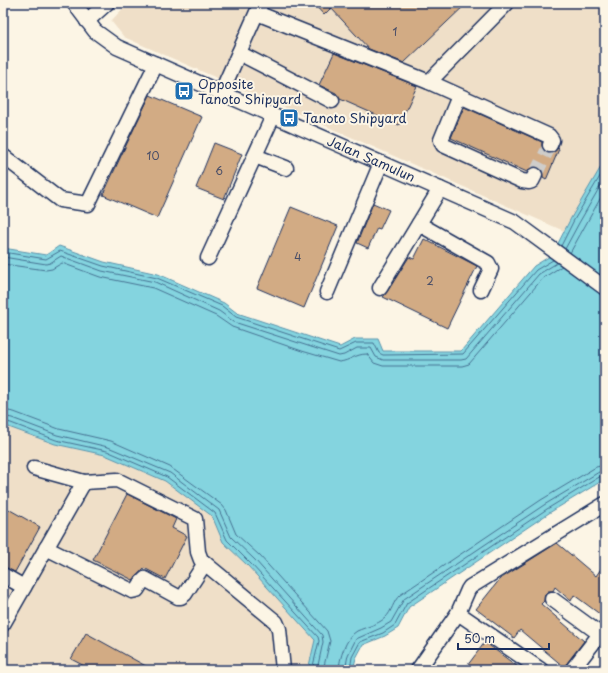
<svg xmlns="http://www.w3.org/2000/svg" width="608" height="673" viewBox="0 0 608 673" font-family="'Playpen Sans',sans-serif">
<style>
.built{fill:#efdfc8}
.water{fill:#84d4df;stroke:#5a92ab}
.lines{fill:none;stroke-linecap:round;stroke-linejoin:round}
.shore{stroke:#457192;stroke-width:1}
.building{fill:#d2ab84;stroke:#1b2f5e}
.minor-tunnel{stroke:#cfcdca;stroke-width:14;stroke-dasharray:14 7;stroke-linecap:butt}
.minor-casing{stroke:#1b2f5e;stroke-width:17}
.minor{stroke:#fcf5e5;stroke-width:14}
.labels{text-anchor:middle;stroke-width:4;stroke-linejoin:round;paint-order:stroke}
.number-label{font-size:11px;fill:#494e68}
.poi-label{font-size:13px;fill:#1b2f5e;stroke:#fcf5e5;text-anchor:start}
.street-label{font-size:13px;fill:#1b2f5e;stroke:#fcf5e5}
</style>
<rect width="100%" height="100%" fill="#fcf5e5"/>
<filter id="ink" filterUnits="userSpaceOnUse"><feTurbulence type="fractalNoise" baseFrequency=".025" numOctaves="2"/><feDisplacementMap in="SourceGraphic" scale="8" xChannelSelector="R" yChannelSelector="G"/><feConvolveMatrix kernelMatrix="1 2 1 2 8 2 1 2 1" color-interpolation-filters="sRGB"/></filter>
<g filter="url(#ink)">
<g class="built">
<path d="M 128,3 L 605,3 L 605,160 L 564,231 L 124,37 L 111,21 Z"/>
<path d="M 3,425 L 55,444 L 105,455 L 165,481 L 212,516 L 223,542 L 248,566 L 315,640 L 308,670 L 3,670 Z"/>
</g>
<path class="water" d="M 605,160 L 605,479 L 549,513 L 409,607 L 398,628 L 385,636 L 363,645 L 356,658 L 353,670 L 308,670 L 315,640 L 248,566 L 223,542 L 212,516 L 165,481 L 105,455 L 55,444 L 3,425 L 3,248 L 46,255 L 59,246 L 104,262 L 158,274 L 224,303 L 237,313 L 340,347 L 355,339 L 378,339 L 383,351 L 461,351 L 534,266 L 552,255 L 571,218 Z"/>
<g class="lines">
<g class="shore">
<path d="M 561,246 L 574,220 L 605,168"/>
<path d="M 565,249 L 579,223 L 605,178"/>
<path d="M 3,252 L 46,259 L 60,251 L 103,266 L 157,278 L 222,306 L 236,317 L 339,351 L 356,343 L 374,343 L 379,353 L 383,355 L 463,354 L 536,270 L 553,260"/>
<path d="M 570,253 L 605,190"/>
<path d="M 3,257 L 46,264 L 50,263 L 61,256 L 102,271 L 155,282 L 219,311 L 234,322 L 339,356 L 344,355 L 357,348 L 371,348 L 376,357 L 383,360 L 461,360 L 466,359 L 539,274 L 557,263"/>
<path d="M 3,264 L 46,270 L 52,269 L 62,263 L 100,277 L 153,288 L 216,316 L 232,327 L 302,351 L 339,362 C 350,361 355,354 367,354 L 374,363 L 383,366 L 462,366 L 469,364 L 543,278 L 562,266"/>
<path d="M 3,410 L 14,412 L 59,429 L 111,441 L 170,467 L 222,505 L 226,510 L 236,534 L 260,556 L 327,631 L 330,641 L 323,670"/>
<path d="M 3,416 L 12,418 L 57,435 L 108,447 L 170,473 L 219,510 L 231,537 L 255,560 L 322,635 L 323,642 L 317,670"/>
<path d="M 3,421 L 11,423 L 56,440 L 107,451 L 167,477 L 215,513 L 227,540 L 251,564 L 318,637 L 319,641 L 312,670"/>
<path d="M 339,670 C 339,659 346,637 357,631 C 366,627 377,625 385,618 C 392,612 393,601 400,595 L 541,500 L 596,467 L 605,465"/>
<path d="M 345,670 L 348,655 L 356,639 L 381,628 L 391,622 L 404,599 L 544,505 L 599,472 L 605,471"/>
<path d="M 350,670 L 352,657 L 360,642 L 383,633 L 395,625 L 407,603 L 547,509 L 601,476 L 605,476"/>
</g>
</g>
<g class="building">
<path d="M 313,3 L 467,3 L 404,63 L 369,49 L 331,8 L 324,15 Z"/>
<path d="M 334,53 L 417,86 L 399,125 L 340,99 L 336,93 L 319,85 Z"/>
<path d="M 150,95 L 202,117 L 157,218 L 103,195 L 120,158 Z"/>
<path d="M 464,107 L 542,142 L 542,147 L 546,153 L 552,153 L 558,148 L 559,149 L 546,180 L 543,178 L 542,171 L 538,167 L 531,168 L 527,172 L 451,138 Z"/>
<path d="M 214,143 L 242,154 L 224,199 L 196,188 Z"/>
<path d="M 373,203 L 389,210 L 380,229 L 377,228 L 368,248 L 357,243 Z"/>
<path d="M 291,207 L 338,226 L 304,308 L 257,288 Z"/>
<path d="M 424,239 L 477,266 L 447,328 L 383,297 L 387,292 L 409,257 L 414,259 Z"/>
<path d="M 127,494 L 176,519 L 172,528 L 187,536 L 165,579 L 144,568 L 133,580 L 93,560 Z"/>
<path d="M 3,506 L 40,527 L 15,572 L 3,567 Z"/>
<path d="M 557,543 L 596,576 L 605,563 L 605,618 L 574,595 L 571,601 L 555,587 L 553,591 L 548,591 L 545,594 L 544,601 L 541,604 L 584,641 L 564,667 L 520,630 L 514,638 L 476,609 L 500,579 Z"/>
<path d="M 86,633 L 153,670 L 92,670 L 71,659 Z"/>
<path d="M 485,642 L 490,646 L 522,670 L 464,670 Z"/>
</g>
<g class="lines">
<path class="minor-tunnel" d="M 535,175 L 550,145"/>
<defs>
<g id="minor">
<path id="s1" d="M 74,3 L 95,31 L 117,47 L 515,222 L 605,288"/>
<path d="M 257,13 L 429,82 L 549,136 L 552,140 L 550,145"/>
<path d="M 87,21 L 107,3"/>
<path d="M 239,53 L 332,101"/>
<path d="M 429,82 L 507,3"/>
<path d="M 221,93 L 261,3"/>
<path d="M 459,96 L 441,140 L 443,145 L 522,181 L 529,182 L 532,181 L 535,175"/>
<path d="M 3,156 L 60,200 L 88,204 L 156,64"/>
<path d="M 255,156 L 286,168"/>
<path d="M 419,224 L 488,263 L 491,269 L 481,290"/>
<path d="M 208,258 L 273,116"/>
<path d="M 380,288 L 440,189"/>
<path d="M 327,292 L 381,163"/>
<path d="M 34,468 L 84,482 L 117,480 L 195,519 L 198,552 L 201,560 L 276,622 L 279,629 L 283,670"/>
<path d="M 46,548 L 132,591 L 137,590 L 142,582 L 145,579 L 178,597 L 181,597 L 185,594 L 205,563"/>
<path d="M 3,575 L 24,587"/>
<path d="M 552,599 L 600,634"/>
<path d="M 458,613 L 541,670"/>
<path d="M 3,624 L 84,482"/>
<path d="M 418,670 L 458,613 L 468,590 L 470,587 L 605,504"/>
<path d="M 572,670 L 600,634 L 605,632"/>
</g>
</defs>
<use href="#minor" class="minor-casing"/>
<use href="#minor" class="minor"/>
</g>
</g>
<defs>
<symbol id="bus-square" viewBox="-11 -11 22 22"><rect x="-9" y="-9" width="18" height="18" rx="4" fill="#1f6fb2" stroke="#fcf5e5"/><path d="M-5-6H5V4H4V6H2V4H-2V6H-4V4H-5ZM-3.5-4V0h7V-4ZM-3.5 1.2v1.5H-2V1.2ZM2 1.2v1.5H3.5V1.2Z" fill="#fff"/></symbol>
</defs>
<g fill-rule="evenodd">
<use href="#bus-square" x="173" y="80" width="22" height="22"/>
<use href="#bus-square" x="278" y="107" width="22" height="22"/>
</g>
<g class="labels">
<g class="number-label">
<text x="395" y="36">1</text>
<text x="153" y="160">10</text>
<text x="219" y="175">6</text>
<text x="298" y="261">4</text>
<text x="430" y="285">2</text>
</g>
<g class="poi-label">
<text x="198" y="89">Opposite<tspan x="198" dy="15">Tanoto Shipyard</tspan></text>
<text x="303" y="123">Tanoto Shipyard</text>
</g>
<g class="street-label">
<text dy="5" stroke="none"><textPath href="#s1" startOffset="340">Jalan Samulun</textPath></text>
</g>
</g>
<rect width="608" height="673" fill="none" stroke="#fcf5e5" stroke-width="16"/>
<rect x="8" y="8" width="592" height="657" fill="none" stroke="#1b2f5e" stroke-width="1.5" filter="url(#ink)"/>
<path d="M458 643v6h91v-6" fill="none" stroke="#1b2f5e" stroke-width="2"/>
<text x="464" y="643" font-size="12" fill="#1b2f5e" stroke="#fcf5e5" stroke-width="3" paint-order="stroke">50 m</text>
</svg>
